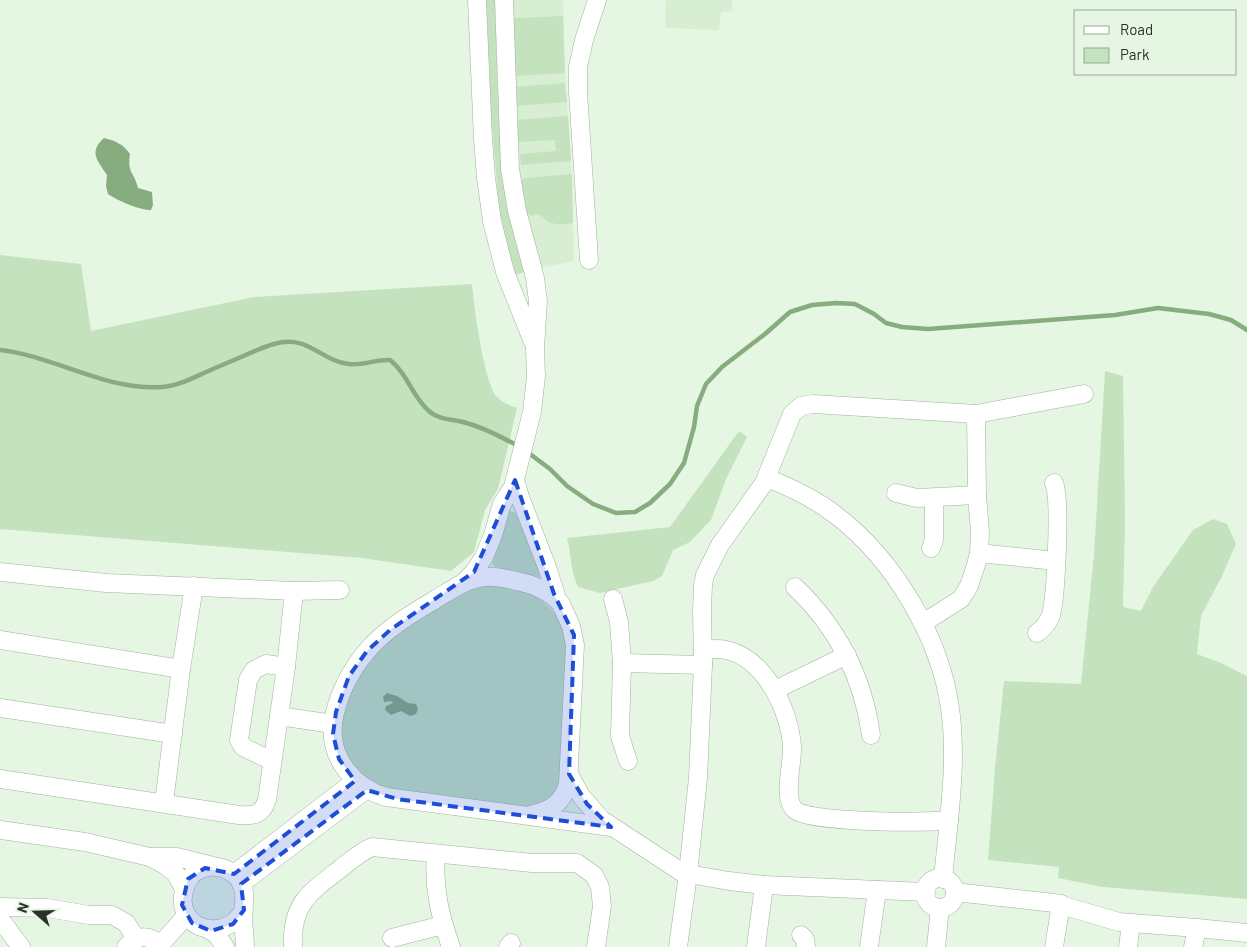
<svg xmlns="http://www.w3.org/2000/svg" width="1247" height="947" viewBox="0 0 1247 947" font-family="Barlow,sans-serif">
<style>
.built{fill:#d7eed3}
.green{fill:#c4e2be}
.water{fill:#86ac7f}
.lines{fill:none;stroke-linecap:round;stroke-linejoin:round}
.stream{stroke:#86ac7f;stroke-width:4.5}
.minor-casing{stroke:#a1b29e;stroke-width:19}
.minor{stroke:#fff;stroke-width:18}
.marked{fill:#1d4ed8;fill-opacity:0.2;stroke:#1d4ed8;stroke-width:4;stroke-dasharray:10 6;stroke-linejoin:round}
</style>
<rect width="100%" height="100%" fill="#e5f7e2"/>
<g class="built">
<path d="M 506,0 L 563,0 L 565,73 L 571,161 L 574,261 L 534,269 L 519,210 Z"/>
<path d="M 666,0 L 732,0 L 732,11 L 721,12 L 719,30 L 665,28 Z"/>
</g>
<g class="green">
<path d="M 485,0 L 496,0 C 497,92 497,184 524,272 L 516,275 L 506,242 L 499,208 L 486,56 Z"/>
<path d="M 563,16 L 565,73 L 515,76 L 514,18 Z"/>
<path d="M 565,83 L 567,102 L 516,106 L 515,87 Z"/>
<path d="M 568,116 L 571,161 L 521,165 L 520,154 L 556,151 L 555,140 L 518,142 L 517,120 Z"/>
<path d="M 572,174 L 573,223 C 566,224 559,225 552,223 C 543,221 542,210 531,216 C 520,211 522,191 521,180 L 526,178 Z"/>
<path d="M 0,255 L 81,264 L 91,331 L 254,297 L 472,284 C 474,306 484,383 497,397 C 502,402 510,406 517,408 L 498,489 L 485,510 L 474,552 L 451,571 L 362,558 L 0,529 Z"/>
<path d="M 1105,371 L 1123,376 L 1125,521 L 1123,607 L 1141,611 L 1153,587 L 1193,530 L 1213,519 L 1227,524 L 1236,544 L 1222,576 L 1201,616 L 1197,654 L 1221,663 L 1247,676 L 1247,899 L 1103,887 L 1058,878 L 1059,867 L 988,860 L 995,768 L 1004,681 L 1081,684 L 1094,555 Z"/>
<path d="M 739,431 L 747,437 L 726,479 L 711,520 L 690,542 L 673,550 L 662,576 L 653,581 L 600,593 L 578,587 C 570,570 572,556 567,538 L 670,527 Z"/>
<path d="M 509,511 L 517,513 L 541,576 L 538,578 L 496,569 L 492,563 Z"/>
<path d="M 490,585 C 518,587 552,597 562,627 C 565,633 565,640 566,646 L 562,776 L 558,794 L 536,808 L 411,795 L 390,791 L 358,774 L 342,747 L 339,733 L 344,709 L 356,679 L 370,659 L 396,634 L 452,599 L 466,591 Z"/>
</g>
<g class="water">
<path d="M 104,138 C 116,141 123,144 130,154 C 127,174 134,171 138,188 L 152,192 L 153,205 L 151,210 C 142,211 116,200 108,194 L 106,186 L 107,175 C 98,161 88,152 104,138 Z"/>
<path d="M 387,693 L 397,696 L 408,703 L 416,704 L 418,709 L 416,714 L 410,716 L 401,711 L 391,715 L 385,710 L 386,706 L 393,703 L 391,701 L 384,702 L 383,697 Z"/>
</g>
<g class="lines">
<g class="stream">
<path d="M 0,350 C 55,356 105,391 162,387 C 177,386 191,379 204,373 C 219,366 235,360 250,353 C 258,350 266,346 274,344 C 309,334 320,361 349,364 C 363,366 376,359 390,360 C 408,374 412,397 430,412 C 440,420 451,419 463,422 C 483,427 502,437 520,447"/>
<path d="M 526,451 L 550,469 L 567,486 L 593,504 L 616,513 L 635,512 L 650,503 L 670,484 L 684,463 L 694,427 L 697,406 L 706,384 L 722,367 L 765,334 L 790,312 L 812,305 L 836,303 L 855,304 L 874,314 L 886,323 L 902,327 L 928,329 L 1115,315 L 1158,308 L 1209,314 L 1231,320 L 1247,330"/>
</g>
<defs>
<g id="minor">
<path d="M 477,0 L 483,139 L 486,178 L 492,221 L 505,272 L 533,342"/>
<path d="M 589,260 L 578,92 L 578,67 L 584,40 L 597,0"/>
<path d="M 767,478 C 792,488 816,499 837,516 C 894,560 940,637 950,708 C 958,764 948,823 943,879"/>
<path d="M 515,480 L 520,497 L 547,567 L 557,599"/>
<path d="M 896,493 L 917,498 L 977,495"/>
<path d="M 931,548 L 934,540 L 934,498"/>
<path d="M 979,553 L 1056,561"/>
<path d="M 0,572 L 106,583 L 294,591 L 286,667 L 267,800 C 262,815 254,816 239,815 L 0,779"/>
<path d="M 464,582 L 474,572 L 484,557 L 493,535 L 502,504 L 513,487 L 532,412 L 536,376 L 535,348 L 538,301 L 535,278 L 517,211 L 510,169 L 504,0"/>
<path d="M 795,587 C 837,627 863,677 871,735"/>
<path d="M 294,591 L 340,590"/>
<path d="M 613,599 L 619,622 L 622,663"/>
<path d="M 923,623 L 961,599 L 969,586 L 976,565 L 979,553 L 980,532 L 977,495 L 976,414"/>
<path d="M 1037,633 C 1043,629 1048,623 1051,615 C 1056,596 1061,499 1054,483"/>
<path d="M 0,640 L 181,669"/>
<path d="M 703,650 C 711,649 718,648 726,650 C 765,658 790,711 792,747 C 793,763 782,799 795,810 C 810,823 925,823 949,820"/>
<path d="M 775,690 L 847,655"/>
<path d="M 0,708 L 173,734"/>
<path d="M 279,716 L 333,724"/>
<path d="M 272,761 L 243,747 L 239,740 L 248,680 L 254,670 L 266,664 L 286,667"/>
<path d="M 628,761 L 620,736 L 622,663 L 703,665"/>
<path d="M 569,774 L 581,796 L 602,820 L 683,873 L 729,881 L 764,885 L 926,892"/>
<path d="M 164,802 L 181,669 L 194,586"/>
<path d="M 530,815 C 550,811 562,804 568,784 L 575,645 L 571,626 L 561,604 C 552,593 535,585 521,582 C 509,579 496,576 484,577 C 466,579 451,590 436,599 C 411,614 385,629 366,652 C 350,671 336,698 333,724 C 329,759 355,788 386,797 L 611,827"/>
<path d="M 0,830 L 85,842 L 150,857 L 165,865 L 176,874 L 184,889"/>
<path d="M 436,854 C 433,887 440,916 451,947"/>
<path d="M 153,857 L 177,857 L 213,866"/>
<path d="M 234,874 L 355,781"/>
<circle cx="940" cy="893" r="15"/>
<path d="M 241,884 L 367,789"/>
<path d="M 955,892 L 1054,903 L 1119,922 L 1131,923 L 1128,947"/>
<path d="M 0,907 L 47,908 L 89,915 L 112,915 L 126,923 L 132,932 L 134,939"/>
<path d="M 244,910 C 222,947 169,926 186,885 C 190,875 198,868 208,867 C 225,865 243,875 244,893 C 245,901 243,908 243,916 C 243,926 245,937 245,947"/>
<path d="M 0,919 L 21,947"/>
<path d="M 1131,923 L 1197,928 L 1247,933"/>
<path d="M 211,931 L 216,934 L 225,947"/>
<path d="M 801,935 L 805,939 L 806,947"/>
<path d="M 392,938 L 443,925"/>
<path d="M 160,945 L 186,916"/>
<path d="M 126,947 C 137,935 150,933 160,947"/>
<path d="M 293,947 C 291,904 309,893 340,869 C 350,861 360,852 372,847 L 532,863 L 577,863 L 594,875 L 600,887 L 602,906 L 596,947"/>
<path d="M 508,947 L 511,943"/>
<path d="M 678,947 L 688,874 L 698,778 L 703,665 L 702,611 L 703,585 L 705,575 L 720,545 L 764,483 L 792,414 L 801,406 L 813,404 L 976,414 L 1084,394"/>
<path d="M 756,947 L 764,885"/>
<path d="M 869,947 L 877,890"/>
<path d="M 936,947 L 940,908"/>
<path d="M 1054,947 L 1061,904"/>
<path d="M 1193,947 L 1197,928"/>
</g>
</defs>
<use href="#minor" class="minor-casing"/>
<use href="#minor" class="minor"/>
</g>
<path class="marked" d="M 515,480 L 554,594 L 574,635 L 569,774 L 587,804 L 611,827 L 397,799 L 367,790 L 241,884 L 244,910 L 233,924 L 211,931 L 192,923 L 182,905 L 188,879 L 205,868 L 234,874 L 355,781 L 339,759 L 333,734 L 336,712 L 349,676 L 367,651 L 390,630 L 474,572 Z"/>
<rect x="1074" y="10" width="162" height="65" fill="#e5f7e2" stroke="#9aa898"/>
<rect x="1084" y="26" width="25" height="8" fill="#ffffff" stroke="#9aa898"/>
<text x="1120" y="35" font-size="15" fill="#2a3129">Road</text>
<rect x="1084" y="48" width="25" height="15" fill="#c4e2be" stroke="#9aa898"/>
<text x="1120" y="60" font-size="15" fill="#2a3129">Park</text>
<g transform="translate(35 912) rotate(290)" stroke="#e5f7e2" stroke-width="4" paint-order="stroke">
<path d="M0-4L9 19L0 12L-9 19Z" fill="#2a3129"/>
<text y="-8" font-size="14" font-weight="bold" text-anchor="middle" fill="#2a3129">N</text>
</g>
</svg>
